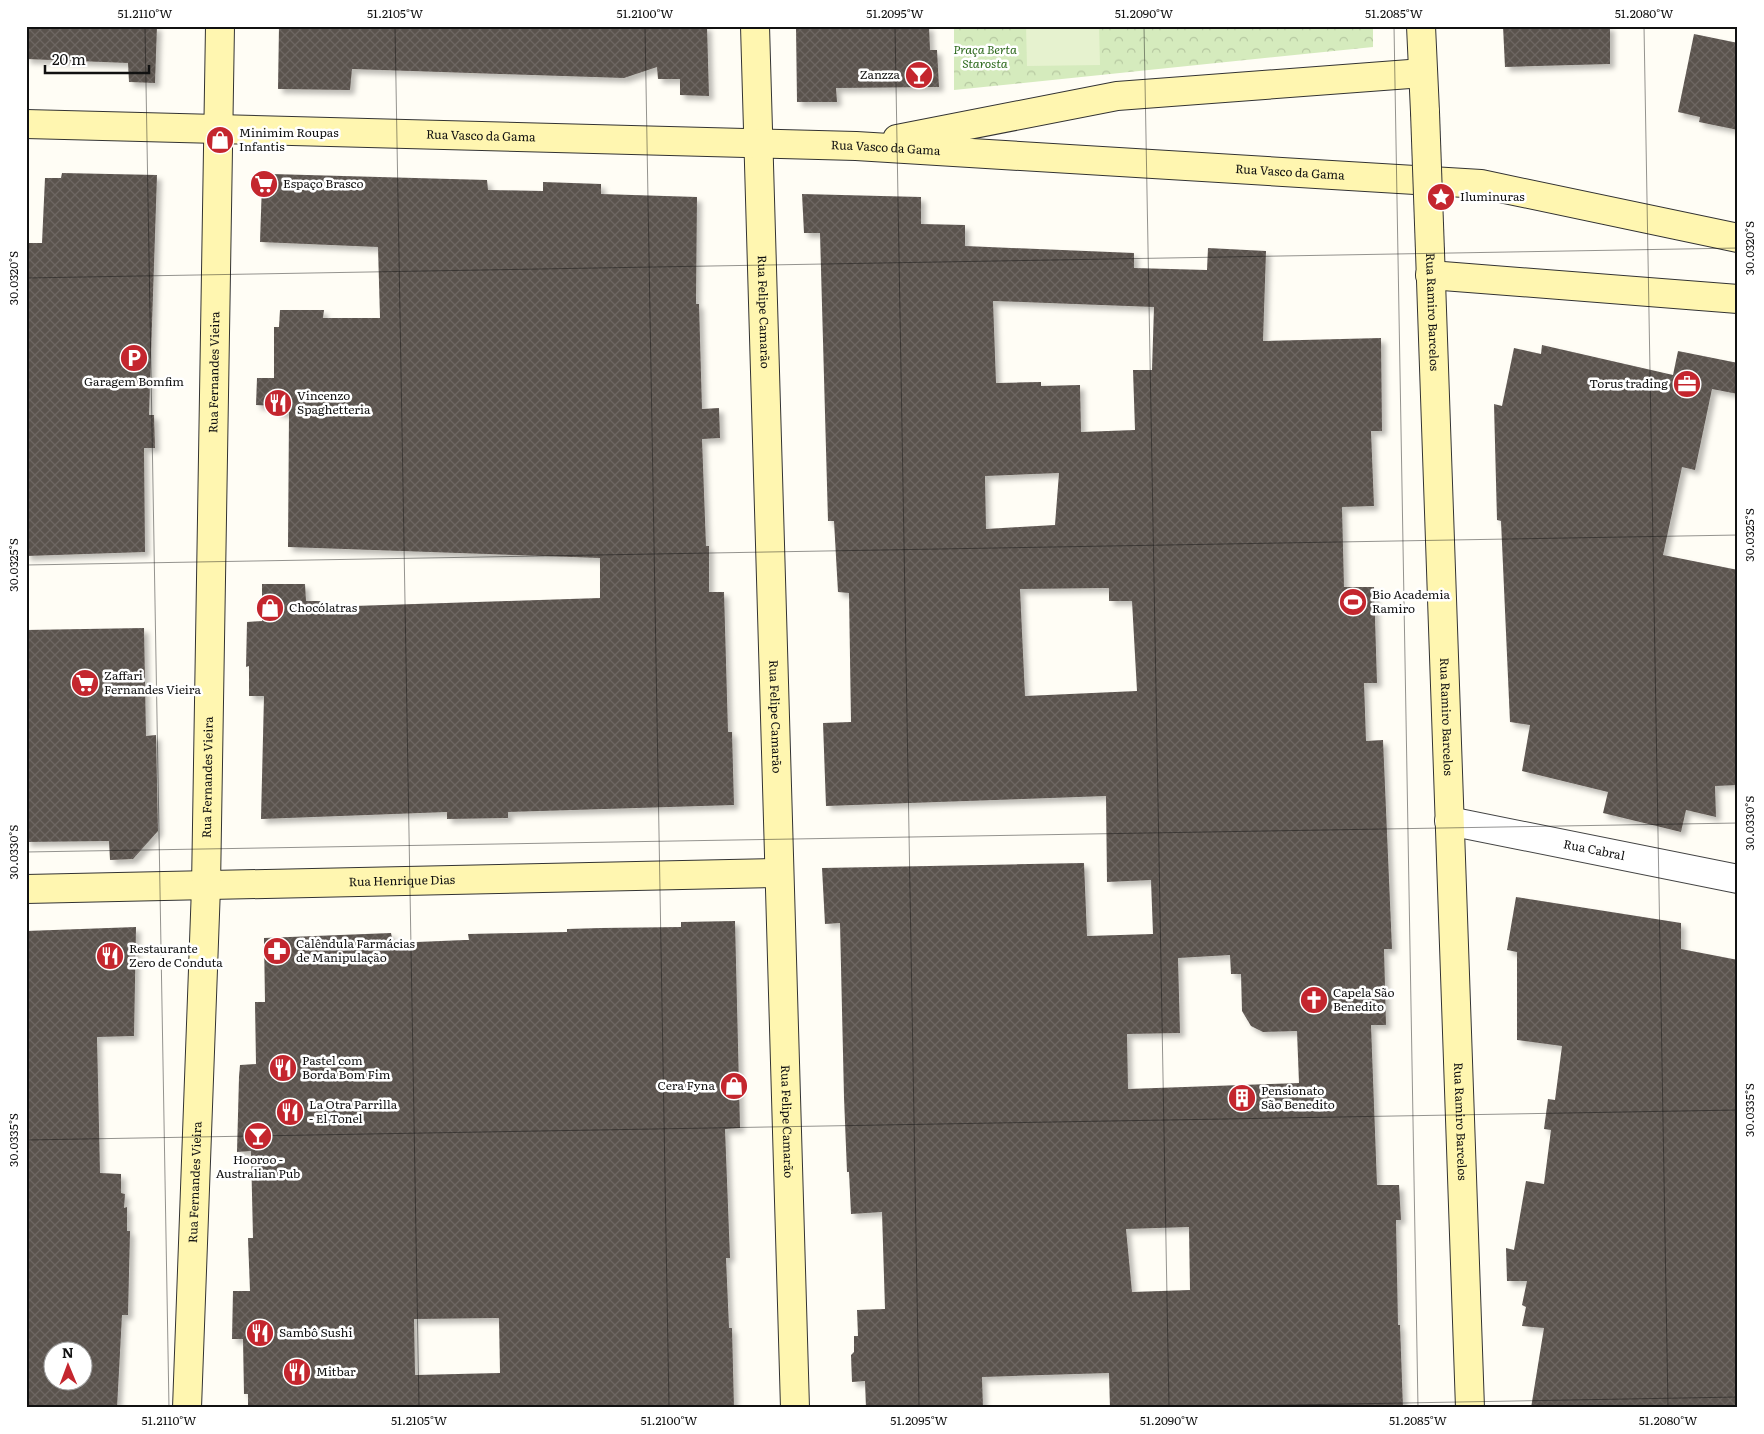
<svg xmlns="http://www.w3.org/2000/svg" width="1764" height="1434" viewBox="0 0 1764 1434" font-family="Literata,serif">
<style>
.park{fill:url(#park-crowns)}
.pitch{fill:#e6f2cf}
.building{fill:url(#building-cross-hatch);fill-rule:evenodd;filter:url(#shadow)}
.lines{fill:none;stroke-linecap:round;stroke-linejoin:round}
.street-casing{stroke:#444;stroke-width:30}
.secondary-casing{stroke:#333;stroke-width:30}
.street{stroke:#fff;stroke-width:28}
.secondary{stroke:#fff6b0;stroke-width:28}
.secondary-bridge-casing{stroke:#333;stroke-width:30;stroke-linecap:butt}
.secondary-bridge{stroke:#fff6b0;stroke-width:28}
.ticks{fill:none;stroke:#111;stroke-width:1;stroke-opacity:0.45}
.labels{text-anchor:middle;stroke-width:5;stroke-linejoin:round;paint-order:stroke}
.park-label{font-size:12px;font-style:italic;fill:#2f6b1f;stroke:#fff}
.poi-label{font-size:12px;fill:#111;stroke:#fff;text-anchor:start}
.street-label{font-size:12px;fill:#111;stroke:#fff}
.neatline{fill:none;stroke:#111;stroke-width:2}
.ticks-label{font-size:12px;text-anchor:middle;fill:#111}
</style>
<defs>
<pattern id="park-crowns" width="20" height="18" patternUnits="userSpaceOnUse" patternTransform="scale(1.25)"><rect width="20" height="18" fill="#d5ebbd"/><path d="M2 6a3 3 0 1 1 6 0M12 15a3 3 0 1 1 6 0" fill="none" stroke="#b6c8a1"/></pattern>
<pattern id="building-cross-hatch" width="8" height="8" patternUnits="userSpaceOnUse" patternTransform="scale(1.25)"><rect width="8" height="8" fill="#5a524d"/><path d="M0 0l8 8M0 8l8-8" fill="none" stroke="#6d6662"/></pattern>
<filter id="shadow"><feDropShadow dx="4.5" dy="4.5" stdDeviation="2.5" flood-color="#0004"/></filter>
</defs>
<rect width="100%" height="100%" fill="#fffdf5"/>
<path class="park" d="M 954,26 L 1373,26 L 1373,47 L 954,90 Z"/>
<path class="pitch" d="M 1026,26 L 1099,26 L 1100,65 L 1027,66 Z"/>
<g class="building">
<path d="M 26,26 L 157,26 L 155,83 L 129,82 L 128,63 L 26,59 Z"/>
<path d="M 279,26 L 707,26 L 709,96 L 680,95 L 680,79 L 658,79 L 657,67 L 624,78 L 352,69 L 350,90 L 278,89 Z"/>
<path d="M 796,26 L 929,26 L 930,50 L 937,50 L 939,87 L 836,88 L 837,102 L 797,102 Z"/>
<path d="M 1503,26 L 1610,26 L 1610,64 L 1505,67 Z"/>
<path d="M 1694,34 L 1738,43 L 1738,130 L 1699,122 L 1700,117 L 1678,112 Z"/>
<path d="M 62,173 L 157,175 L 149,415 L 154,415 L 155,448 L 144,448 L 145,552 L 26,556 L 26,243 L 42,243 L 45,178 L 61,178 Z"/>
<path d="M 271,174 L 487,180 L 488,190 L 543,191 L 543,182 L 601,184 L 601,194 L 697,197 L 696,304 L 699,304 L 702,409 L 719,408 L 720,438 L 702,439 L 706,546 L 709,546 L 709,592 L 724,592 L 728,732 L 732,732 L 734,805 L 508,812 L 508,818 L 447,819 L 447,812 L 261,819 L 264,696 L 249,696 L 249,666 L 246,667 L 247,622 L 262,621 L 262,584 L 305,584 L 306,601 L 323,601 L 323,607 L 600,598 L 600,558 L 288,547 L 289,413 L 277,413 L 277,408 L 273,408 L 273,406 L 256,405 L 257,378 L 274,378 L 274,327 L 279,327 L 280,310 L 324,310 L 323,318 L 380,318 L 378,247 L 260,242 L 262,183 Z"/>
<path d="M 802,194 L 921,197 L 921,224 L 965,225 L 965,246 L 1134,253 L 1134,268 L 1207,270 L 1208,248 L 1266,251 L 1263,341 L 1381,338 L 1382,431 L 1371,431 L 1374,506 L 1342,507 L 1344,587 L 1374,587 L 1377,683 L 1364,683 L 1366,741 L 1383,740 L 1392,949 L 1384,949 L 1386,1025 L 1371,1025 L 1377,1185 L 1399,1185 L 1401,1220 L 1396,1220 L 1398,1325 L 1400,1325 L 1403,1408 L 1110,1408 L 1109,1373 L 982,1377 L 983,1408 L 866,1408 L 865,1381 L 852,1382 L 851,1355 L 854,1352 L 854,1336 L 858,1336 L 857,1310 L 885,1309 L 882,1212 L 851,1214 L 849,1172 L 847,1172 L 844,1097 L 840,923 L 825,924 L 822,868 L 1084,863 L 1087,936 L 1153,934 L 1151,880 L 1107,882 L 1106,796 L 826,806 L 823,723 L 851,722 L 849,593 L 838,592 L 834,521 L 828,521 L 820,233 L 804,233 ZM 993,301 L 1154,307 L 1152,370 L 1133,370 L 1135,430 L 1081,432 L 1080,385 L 1041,386 L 1041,382 L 996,383 ZM 1059,473 L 1055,525 L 986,529 L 985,476 ZM 1109,588 L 1109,601 L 1132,601 L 1137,691 L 1025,696 L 1020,589 ZM 1230,955 L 1231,974 L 1241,974 L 1242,1011 L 1251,1026 L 1263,1032 L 1297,1031 L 1299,1083 L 1128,1089 L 1127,1034 L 1180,1033 L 1178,958 ZM 1189,1227 L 1190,1290 L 1132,1292 L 1126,1229 Z"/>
<path d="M 1542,345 L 1673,375 L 1678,351 L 1738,363 L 1738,394 L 1712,389 L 1695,470 L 1682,467 L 1663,555 L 1738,570 L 1738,785 L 1715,786 L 1716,817 L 1686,810 L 1681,832 L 1603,813 L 1608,792 L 1522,771 L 1530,725 L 1510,722 L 1501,521 L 1497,520 L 1494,404 L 1502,406 L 1514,348 L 1541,354 Z"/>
<path d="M 144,628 L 146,736 L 156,735 L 158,831 L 133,859 L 110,860 L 109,841 L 26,842 L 26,630 Z"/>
<path d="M 1516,897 L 1681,923 L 1681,949 L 1738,960 L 1737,1408 L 1531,1408 L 1544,1328 L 1522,1326 L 1526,1307 L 1522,1305 L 1527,1281 L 1507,1281 L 1506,1248 L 1514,1250 L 1526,1181 L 1544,1184 L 1551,1130 L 1544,1129 L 1548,1099 L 1555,1100 L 1562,1046 L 1517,1040 L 1517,952 L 1507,950 Z"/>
<path d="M 735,921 L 740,1128 L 725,1129 L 730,1258 L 726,1258 L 729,1328 L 732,1328 L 734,1408 L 248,1408 L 248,1394 L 244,1394 L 243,1339 L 232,1339 L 233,1291 L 250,1291 L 248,1238 L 253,1238 L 251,1151 L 237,1152 L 239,1077 L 240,1065 L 256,1064 L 255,1002 L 265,1002 L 264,938 L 391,933 L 393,943 L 465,940 L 469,940 L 468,934 L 567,932 L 567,929 L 601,928 L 681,927 L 681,922 ZM 499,1318 L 500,1373 L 415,1375 L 414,1319 Z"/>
<path d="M 136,927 L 134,1036 L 97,1037 L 100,1173 L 121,1174 L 121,1193 L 125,1194 L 124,1208 L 127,1207 L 127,1231 L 130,1231 L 128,1315 L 122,1315 L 117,1408 L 26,1408 L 26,931 ZM 52,1352 L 82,1352 L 82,1382 L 52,1382 Z"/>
</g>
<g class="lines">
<defs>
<g id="street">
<path id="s1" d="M 1449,821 L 1738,879"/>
</g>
<g id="secondary">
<path id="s2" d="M 755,26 L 795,1408"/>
<path d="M 1421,26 L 1425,112"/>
<path id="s3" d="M 26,124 L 856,146 L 1481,184 L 1738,238"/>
<path d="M 897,139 L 1117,96 L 1423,73"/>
<path id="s4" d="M 1430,252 L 1470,1408"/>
<path d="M 1430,275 L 1738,299"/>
<path id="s5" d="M 26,889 L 779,873"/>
<path id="s6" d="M 187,1408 L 206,887 L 220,26"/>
</g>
</defs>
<use href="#street" class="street-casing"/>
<use href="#secondary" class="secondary-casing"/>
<use href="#street" class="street"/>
<use href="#secondary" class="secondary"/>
<defs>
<path id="secondary-bridge" d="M 1425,112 L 1430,252"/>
</defs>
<use href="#secondary-bridge" class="secondary-bridge-casing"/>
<use href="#secondary-bridge" class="secondary-bridge"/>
</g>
<path class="ticks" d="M 145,26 L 169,1408M 395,26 L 419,1408M 645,26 L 669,1408M 895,26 L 919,1408M 1144,26 L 1169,1408M 1394,26 L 1418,1408M 1644,26 L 1668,1408M 26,278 L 1738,248M 26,565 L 1738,535M 26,852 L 1738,823M 26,1140 L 1738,1110M 1125,1408 L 1738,1397"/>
<defs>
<symbol id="bar-disc" viewBox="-11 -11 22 22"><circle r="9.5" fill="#c4262e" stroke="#fff"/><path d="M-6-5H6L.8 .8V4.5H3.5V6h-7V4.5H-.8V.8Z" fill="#fff"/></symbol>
<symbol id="shop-disc" viewBox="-11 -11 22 22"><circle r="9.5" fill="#c4262e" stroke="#fff"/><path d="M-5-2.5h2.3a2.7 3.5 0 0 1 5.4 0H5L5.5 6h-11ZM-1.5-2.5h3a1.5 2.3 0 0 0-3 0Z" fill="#fff"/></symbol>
<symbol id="supermarket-disc" viewBox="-11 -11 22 22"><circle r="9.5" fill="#c4262e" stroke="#fff"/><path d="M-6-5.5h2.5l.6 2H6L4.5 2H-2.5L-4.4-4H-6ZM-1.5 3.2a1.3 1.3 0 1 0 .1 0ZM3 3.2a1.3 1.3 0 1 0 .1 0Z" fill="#fff"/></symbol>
<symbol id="sight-disc" viewBox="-11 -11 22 22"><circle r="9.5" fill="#c4262e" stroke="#fff"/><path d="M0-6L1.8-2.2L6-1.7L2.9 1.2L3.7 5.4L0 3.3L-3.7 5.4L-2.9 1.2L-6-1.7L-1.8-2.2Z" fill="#fff"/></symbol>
<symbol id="parking-disc" viewBox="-11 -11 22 22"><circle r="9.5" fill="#c4262e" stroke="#fff"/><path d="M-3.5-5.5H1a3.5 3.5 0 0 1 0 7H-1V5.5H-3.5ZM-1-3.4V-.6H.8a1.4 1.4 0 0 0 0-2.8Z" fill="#fff"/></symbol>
<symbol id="office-disc" viewBox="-11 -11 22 22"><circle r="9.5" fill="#c4262e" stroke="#fff"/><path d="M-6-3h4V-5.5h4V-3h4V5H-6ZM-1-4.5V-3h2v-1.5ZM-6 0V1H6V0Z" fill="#fff"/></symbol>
<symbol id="restaurant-disc" viewBox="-11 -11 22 22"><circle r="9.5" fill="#c4262e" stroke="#fff"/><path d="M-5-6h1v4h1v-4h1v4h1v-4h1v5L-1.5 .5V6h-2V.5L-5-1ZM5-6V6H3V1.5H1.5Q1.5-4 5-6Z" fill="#fff"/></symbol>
<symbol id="stadium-disc" viewBox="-11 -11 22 22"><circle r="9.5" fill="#c4262e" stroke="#fff"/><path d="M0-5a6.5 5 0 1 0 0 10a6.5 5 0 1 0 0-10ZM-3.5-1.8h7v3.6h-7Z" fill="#fff"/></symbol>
<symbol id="pharmacy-disc" viewBox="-11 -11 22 22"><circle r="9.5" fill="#c4262e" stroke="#fff"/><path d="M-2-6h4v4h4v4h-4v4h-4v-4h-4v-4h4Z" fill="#fff"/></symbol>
<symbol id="church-disc" viewBox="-11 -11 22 22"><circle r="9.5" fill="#c4262e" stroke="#fff"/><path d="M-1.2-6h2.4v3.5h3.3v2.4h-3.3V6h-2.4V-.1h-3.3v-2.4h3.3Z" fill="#fff"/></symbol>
<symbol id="building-disc" viewBox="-11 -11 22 22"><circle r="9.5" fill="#c4262e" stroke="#fff"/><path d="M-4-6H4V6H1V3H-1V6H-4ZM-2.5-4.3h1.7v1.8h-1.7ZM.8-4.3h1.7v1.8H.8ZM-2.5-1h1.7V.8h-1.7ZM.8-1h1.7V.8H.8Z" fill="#fff"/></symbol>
</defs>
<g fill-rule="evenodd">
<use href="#bar-disc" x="903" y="59" width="32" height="32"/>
<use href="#shop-disc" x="204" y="124" width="32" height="32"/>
<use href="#supermarket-disc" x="248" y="168" width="32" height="32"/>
<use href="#sight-disc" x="1425" y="181" width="32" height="32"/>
<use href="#parking-disc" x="118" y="342" width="32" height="32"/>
<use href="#office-disc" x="1671" y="368" width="32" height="32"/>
<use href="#restaurant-disc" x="262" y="387" width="32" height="32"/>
<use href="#stadium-disc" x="1337" y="586" width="32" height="32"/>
<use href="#shop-disc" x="254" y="592" width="32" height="32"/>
<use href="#supermarket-disc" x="69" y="667" width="32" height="32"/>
<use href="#pharmacy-disc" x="261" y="935" width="32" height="32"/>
<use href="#restaurant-disc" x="94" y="940" width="32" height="32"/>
<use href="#church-disc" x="1298" y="984" width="32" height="32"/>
<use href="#restaurant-disc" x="267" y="1052" width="32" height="32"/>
<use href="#shop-disc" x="718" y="1070" width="32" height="32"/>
<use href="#building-disc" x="1226" y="1082" width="32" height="32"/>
<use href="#restaurant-disc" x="274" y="1096" width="32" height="32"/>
<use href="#bar-disc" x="242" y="1120" width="32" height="32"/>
<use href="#restaurant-disc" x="244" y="1317" width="32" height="32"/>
<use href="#restaurant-disc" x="281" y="1356" width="32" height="32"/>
</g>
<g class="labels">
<g class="park-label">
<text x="985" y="54">Praça Berta<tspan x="985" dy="14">Starosta</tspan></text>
</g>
<g class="poi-label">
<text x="900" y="79" text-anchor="end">Zanzza</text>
<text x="239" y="137">Minimim Roupas<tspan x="239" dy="14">Infantis</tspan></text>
<text x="283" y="188">Espaço Brasco</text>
<text x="1460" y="201">Iluminuras</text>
<text x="134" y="386" text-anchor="middle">Garagem Bomfim</text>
<text x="1668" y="388" text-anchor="end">Torus trading</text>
<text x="297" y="400">Vincenzo<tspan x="297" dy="14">Spaghetteria</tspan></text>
<text x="1372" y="599">Bio Academia<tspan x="1372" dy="14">Ramiro</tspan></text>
<text x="289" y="612">Chocólatras</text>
<text x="104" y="680">Zaffari<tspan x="104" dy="14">Fernandes Vieira</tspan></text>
<text x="296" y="948">Calêndula Farmácias<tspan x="296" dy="14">de Manipulação</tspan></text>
<text x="129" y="953">Restaurante<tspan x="129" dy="14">Zero de Conduta</tspan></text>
<text x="1333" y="997">Capela São<tspan x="1333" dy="14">Benedito</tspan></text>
<text x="302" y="1065">Pastel com<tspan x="302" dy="14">Borda Bom Fim</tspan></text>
<text x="715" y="1090" text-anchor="end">Cera Fyna</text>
<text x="1261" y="1095">Pensionato<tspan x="1261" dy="14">São Benedito</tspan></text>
<text x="309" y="1109">La Otra Parrilla<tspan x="309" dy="14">- El Tonel</tspan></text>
<text x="258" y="1164" text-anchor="middle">Hooroo -<tspan x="258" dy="14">Australian Pub</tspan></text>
<text x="279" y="1337">Sambô Sushi</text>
<text x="316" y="1376">Mitbar</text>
</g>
<g class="street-label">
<text dy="4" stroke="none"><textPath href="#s3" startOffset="455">Rua Vasco da Gama</textPath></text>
<text dy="4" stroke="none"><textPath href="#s3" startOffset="860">Rua Vasco da Gama</textPath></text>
<text dy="4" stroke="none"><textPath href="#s3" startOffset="1265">Rua Vasco da Gama</textPath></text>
<text dy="4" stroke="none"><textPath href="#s2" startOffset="286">Rua Felipe Camarão</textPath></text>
<text dy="4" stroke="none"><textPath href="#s4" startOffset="60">Rua Ramiro Barcelos</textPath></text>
<text dy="4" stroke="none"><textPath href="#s6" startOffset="1036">Rua Fernandes Vieira</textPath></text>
<text dy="4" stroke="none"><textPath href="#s2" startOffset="691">Rua Felipe Camarão</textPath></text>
<text dy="4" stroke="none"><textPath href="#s4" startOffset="465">Rua Ramiro Barcelos</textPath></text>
<text dy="4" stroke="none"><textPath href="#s6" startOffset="631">Rua Fernandes Vieira</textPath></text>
<text dy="4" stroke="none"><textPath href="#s1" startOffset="148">Rua Cabral</textPath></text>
<text dy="4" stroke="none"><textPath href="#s5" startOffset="376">Rua Henrique Dias</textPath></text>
<text dy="4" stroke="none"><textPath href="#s2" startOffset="1096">Rua Felipe Camarão</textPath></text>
<text dy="4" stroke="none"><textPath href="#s4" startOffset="870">Rua Ramiro Barcelos</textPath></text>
<text dy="4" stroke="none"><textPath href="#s6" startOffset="226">Rua Fernandes Vieira</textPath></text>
</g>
</g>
<rect width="1764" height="1434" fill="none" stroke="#ffffff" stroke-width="55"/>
<g transform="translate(68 1366) rotate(359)"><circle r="24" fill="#ffffff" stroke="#a0a0a0"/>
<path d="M0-4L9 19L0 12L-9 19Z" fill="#c4262e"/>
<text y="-8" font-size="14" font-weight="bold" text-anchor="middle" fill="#111111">N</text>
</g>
<path d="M45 65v8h104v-8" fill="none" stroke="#111111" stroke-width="2.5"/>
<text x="52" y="65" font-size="15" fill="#111111" stroke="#ffffff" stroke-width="4" paint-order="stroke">20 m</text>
<rect x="28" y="28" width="1708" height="1378" class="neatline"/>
<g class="ticks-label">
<text x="145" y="18">51.2110°W</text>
<text x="395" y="18">51.2105°W</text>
<text x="645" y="18">51.2100°W</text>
<text x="895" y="18">51.2095°W</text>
<text x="1144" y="18">51.2090°W</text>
<text x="1394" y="18">51.2085°W</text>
<text x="1644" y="18">51.2080°W</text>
<text transform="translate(1750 248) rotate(-90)" y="4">30.0320°S</text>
<text transform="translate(14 278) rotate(-90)" y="4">30.0320°S</text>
<text transform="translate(1750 535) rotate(-90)" y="4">30.0325°S</text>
<text transform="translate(14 565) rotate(-90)" y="4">30.0325°S</text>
<text transform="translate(1750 823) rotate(-90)" y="4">30.0330°S</text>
<text transform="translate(14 852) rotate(-90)" y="4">30.0330°S</text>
<text transform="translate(1750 1110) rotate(-90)" y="4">30.0335°S</text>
<text transform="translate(14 1140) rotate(-90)" y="4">30.0335°S</text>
<text x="169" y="1425">51.2110°W</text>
<text x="419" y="1425">51.2105°W</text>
<text x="669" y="1425">51.2100°W</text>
<text x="919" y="1425">51.2095°W</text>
<text x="1169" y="1425">51.2090°W</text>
<text x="1418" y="1425">51.2085°W</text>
<text x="1668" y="1425">51.2080°W</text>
</g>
</svg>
